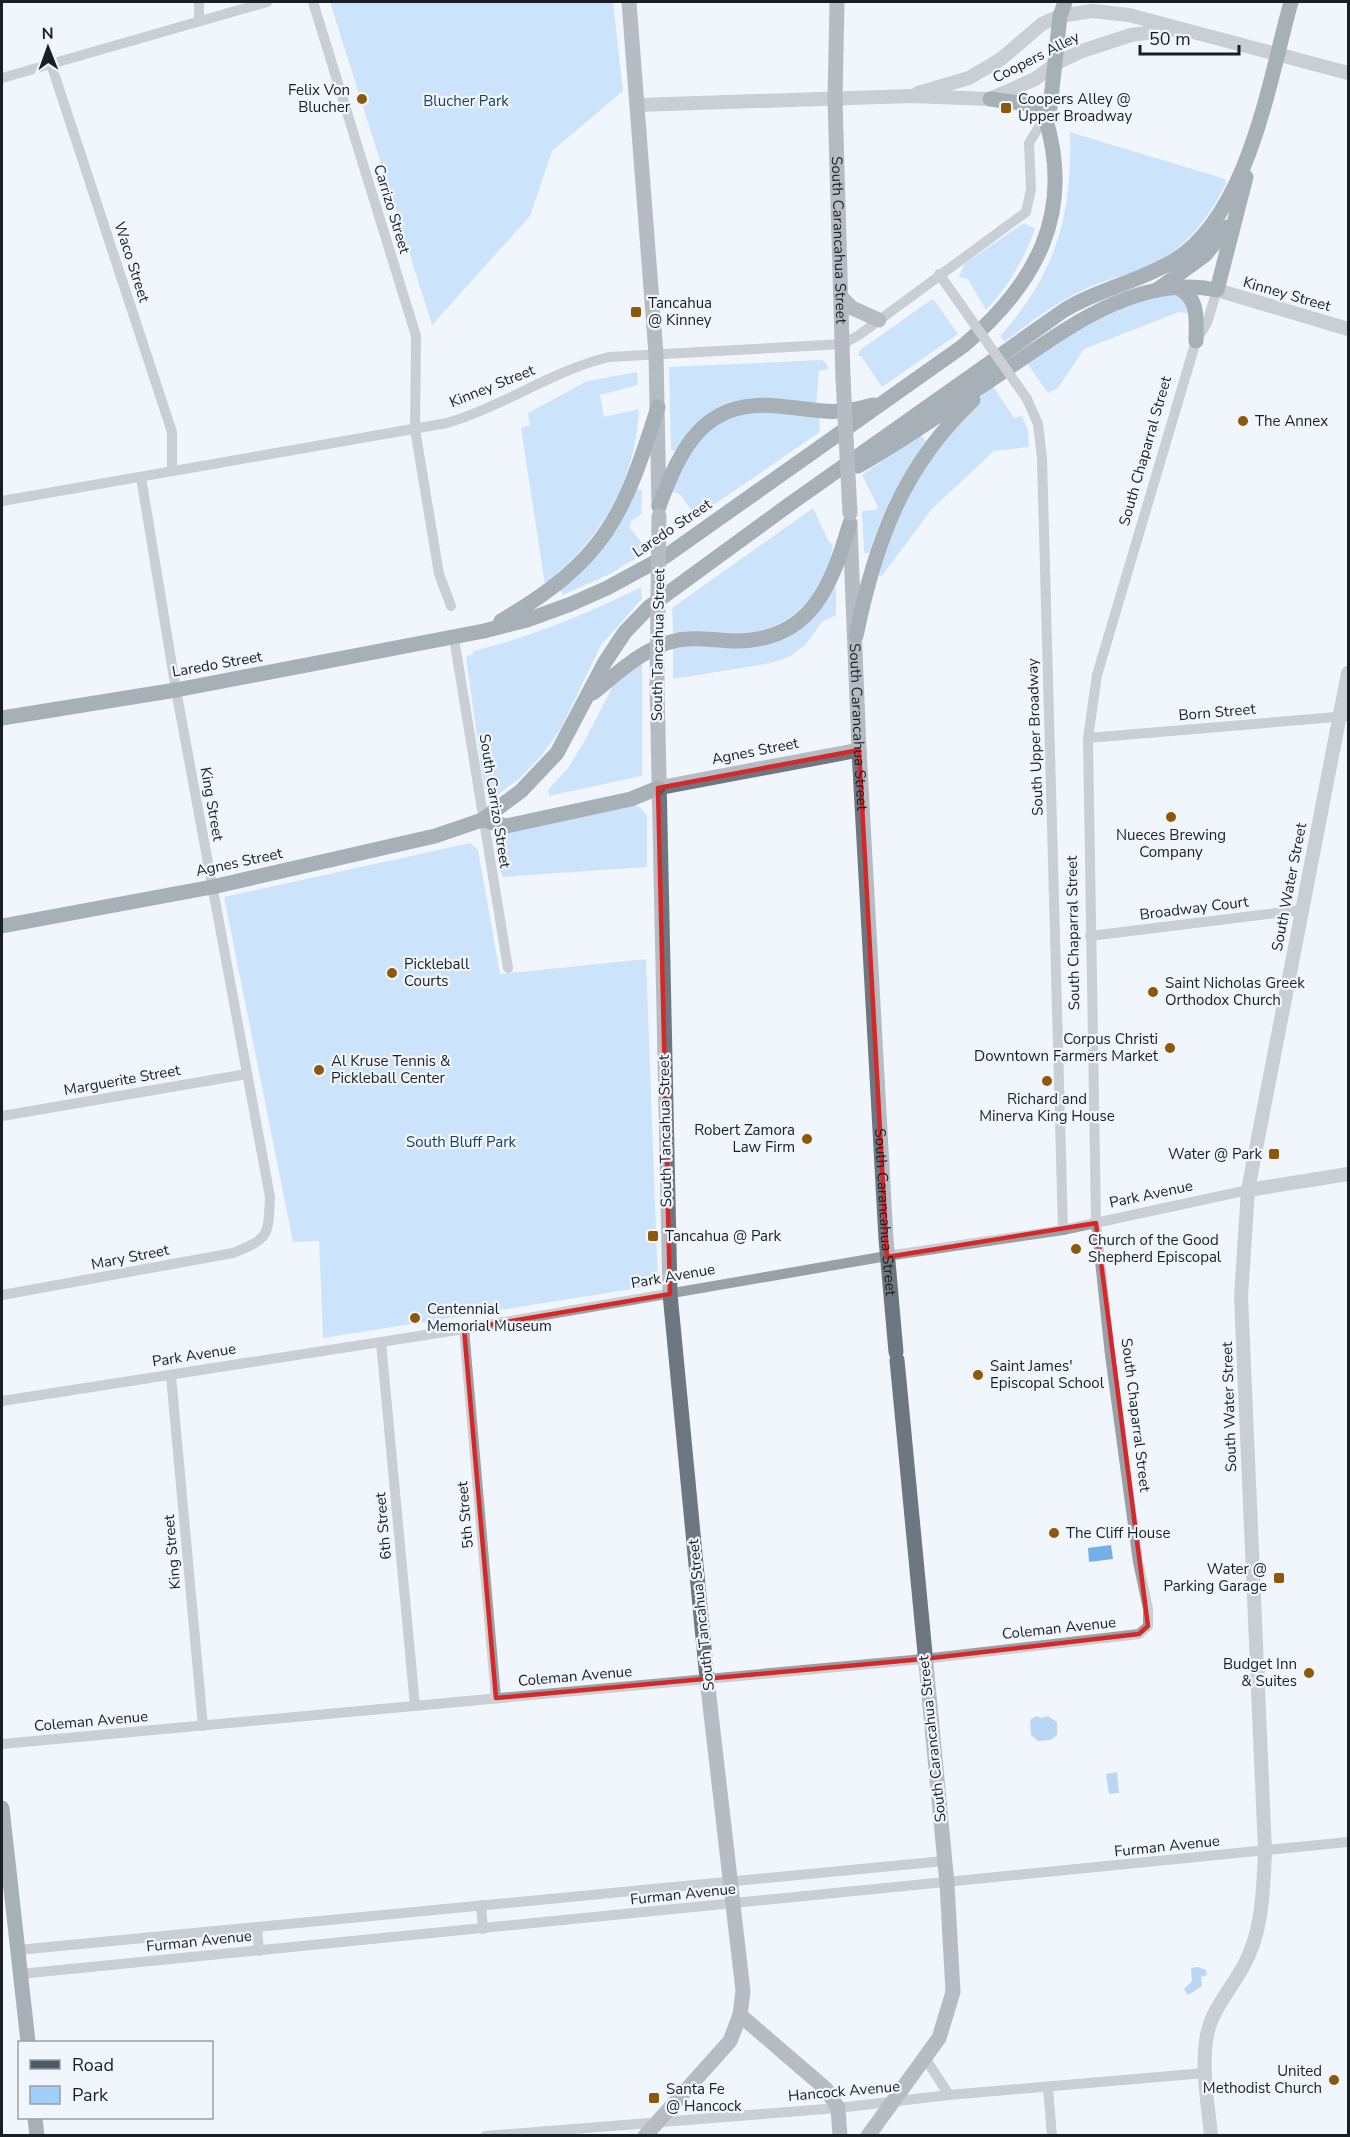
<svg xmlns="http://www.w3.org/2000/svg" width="1350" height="2137" viewBox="0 0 1350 2137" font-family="'Nunito Sans',sans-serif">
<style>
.green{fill:#a1cefb}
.water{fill:#75afe8}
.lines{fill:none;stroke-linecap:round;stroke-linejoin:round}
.minor{stroke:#99a0a6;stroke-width:10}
.tertiary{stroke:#99a0a6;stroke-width:14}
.secondary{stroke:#6e7780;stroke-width:15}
.primary{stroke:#4f5a65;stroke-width:15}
.minor-bridge{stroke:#99a0a6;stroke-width:10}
.secondary-bridge{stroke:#6e7780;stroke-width:15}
.marked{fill:none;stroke:#d62828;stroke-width:4.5;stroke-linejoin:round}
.poi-dot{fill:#8d5808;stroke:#f0f6fc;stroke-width:2}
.labels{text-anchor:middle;stroke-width:4.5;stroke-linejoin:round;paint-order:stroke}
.street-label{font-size:15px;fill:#1a1f25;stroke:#f0f6fc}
.poi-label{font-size:15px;fill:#1a1f25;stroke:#f0f6fc;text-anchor:start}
.park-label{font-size:15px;fill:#154065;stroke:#f0f6fc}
</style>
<rect width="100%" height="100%" fill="#f0f6fc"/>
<g class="green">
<path d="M 330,2 L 613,2 L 623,91 L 552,151 L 530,216 L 432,325 Z"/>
<path d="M 1070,132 L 1225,179 L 1226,183 C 1210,217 1185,249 1150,266 C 1129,275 1106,279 1085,289 C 1056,302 1030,323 1004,342 L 1000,336 C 1057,272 1072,216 1070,132 Z"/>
<path d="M 1024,223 L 1035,229 C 1024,259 1009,286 986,310 L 968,279 L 959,277 L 964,264 Z"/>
<path d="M 1171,294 L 1182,297 L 1191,314 L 1179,312 L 1084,349 L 1058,388 L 1048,393 L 1026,362 L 1112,309 Z"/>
<path d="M 931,300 L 934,300 L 958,334 L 882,387 L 861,356 L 858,356 L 860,350 Z"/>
<path d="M 822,360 L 827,364 L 828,369 L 819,371 L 816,406 C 756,395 713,394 675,451 L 671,450 L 669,367 Z"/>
<path d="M 637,372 L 638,385 L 600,395 L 604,417 L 639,409 C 636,482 601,538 545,584 L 521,428 L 530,425 L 528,413 L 587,381 Z"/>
<path d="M 993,386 L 1014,418 L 1022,416 L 1028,430 L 1029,447 L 994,451 L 932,509 L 882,576 L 876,575 L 908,488 L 979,398 Z"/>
<path d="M 778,410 L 819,418 L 820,432 L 696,517 L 680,494 L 673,492 C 679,457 709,419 745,412 C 755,410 768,411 778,410 Z"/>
<path d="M 920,435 L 926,441 C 901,476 882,512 869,553 L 864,553 L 862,511 L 876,510 L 878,507 L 862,475 Z"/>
<path d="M 637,489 L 642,490 L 641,515 L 631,521 L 630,528 L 641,542 L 641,555 L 610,574 L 563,595 L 560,590 C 595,563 618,528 637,489 Z"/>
<path d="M 813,508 L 829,542 L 833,544 C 831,554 830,566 825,575 C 809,610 776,633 738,635 C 716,636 695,631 673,633 L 672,608 Z"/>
<path d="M 641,587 L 642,599 L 601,645 L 561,728 L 542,755 L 519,779 L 497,795 L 484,787 L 466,656 L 472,655 L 474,651 C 533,636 587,614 641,587 Z"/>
<path d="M 832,588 L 836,588 L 836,615 L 822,622 L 805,645 L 789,657 L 771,663 L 673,679 L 673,645 L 756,644 Z"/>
<path d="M 642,659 L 642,776 L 549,796 L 548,790 L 568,768 L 584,742 L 613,686 Z"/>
<path d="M 632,805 L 640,807 L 647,816 L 647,867 L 502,877 L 497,843 L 506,833 Z"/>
<path d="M 470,843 L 478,850 L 500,974 L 646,959 L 658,1285 L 323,1338 L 319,1241 L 293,1242 L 224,897 Z"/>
</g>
<g class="water">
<path d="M 1111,1545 L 1113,1559 L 1089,1562 L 1088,1548 Z"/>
<path d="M 1036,1716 L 1041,1718 L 1048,1716 L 1057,1722 L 1057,1735 L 1051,1740 L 1038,1741 L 1031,1735 L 1030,1720 Z"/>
<path d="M 1117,1772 L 1119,1793 L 1109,1794 L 1106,1774 Z"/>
<path d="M 1198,1967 L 1206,1970 L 1207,1975 L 1201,1977 L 1202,1986 L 1188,1995 L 1184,1989 L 1192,1981 L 1191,1968 Z"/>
</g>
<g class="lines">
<g class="minor">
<path d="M 313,2 L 416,336 L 415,429 L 439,574 L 451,606"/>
<path d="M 199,20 L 199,2"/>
<path d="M 51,64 L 172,432 L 172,471"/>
<path d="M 2,78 L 267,2"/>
<path d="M 939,274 L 956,298"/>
<path d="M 1027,399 L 1038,424 L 1042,458 L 1063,1230"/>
<path d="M 2,501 L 447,423 C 504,406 554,370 609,357 L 843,344 L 859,335 L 1026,212 L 1031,189 L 1029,143 L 1045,117"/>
<path d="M 454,638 L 508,968"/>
<path d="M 1088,738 L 1348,716"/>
<path d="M 1090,936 L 1301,910"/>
<path d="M 2,1116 L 247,1074"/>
<path d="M 2,1295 L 233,1253 C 270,1238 268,1236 270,1197 L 176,690 L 141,477"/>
<path d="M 464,1329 L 496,1698"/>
<path d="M 381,1342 L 415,1706"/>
<path d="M 171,1376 L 203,1726"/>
<path d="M 2,1401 L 464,1329 L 887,1256 L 1063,1230 L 1248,1190"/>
<path d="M 2,1744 L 923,1659 L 1139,1634 L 1148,1626 L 1148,1609 L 1138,1562 L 1110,1355 L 1096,1223 L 1088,738 L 1097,675 L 1196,341 L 1207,323 L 1217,290"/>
<path d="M 481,1905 L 483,1929"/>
<path d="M 257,1927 L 259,1951"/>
<path d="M 18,1950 L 944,1861"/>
<path d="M 20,1974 L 1348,1842"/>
<path d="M 925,2058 L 949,2095"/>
<path d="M 1048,2088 L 1052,2136"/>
<path d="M 485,2136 L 838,2108 L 949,2095 L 1205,2073"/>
</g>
<g class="tertiary">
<path d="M 918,93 L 969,78 L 1001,59 L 1042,24 L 1060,16 L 1092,11 L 1129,15 L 1348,73"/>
<path d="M 638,105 L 910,96 L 990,99 L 1035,79 L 1057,63 L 1082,51 L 1131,35 L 1176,29"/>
<path d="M 1217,290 L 1348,329"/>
<path d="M 1248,1190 L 1348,1174"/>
<path d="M 1211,2136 C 1208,2103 1201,2068 1207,2035 C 1212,2009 1231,1989 1243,1967 C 1263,1931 1263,1891 1265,1851 L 1241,1297 L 1248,1190 L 1348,673"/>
</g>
<g class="secondary">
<path d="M 629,2 L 656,354 L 659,507"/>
<path id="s1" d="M 837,2 L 835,99 L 843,378"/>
<path d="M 841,297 L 852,308 L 879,320"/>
<path id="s2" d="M 850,526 L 859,750 L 886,1239 L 896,1352"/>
<path d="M 658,788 L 859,750"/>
<path d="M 740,2015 L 826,2089 L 838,2108 L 840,2136"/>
<path d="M 645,2136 L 730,2041 L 740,2015 L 743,1991 L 707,1679 L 670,1294 L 657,684"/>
<path d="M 868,2136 L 939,2038 L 953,1992 L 947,1884 L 897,1360"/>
</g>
<g class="primary">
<path d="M 990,99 L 1027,104 L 1045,117"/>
<path d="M 1178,288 C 1200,298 1196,321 1196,341"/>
<path d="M 1157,290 L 1205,255 L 1228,227"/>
<path d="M 858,466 C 908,438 956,403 1004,371 C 1065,330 1137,273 1217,290 L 1246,177"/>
<path d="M 659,506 C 681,448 703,399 777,406 C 818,409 830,417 873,405"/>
<path d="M 501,621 C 605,560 623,518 658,407"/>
<path d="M 856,636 C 875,543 902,467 973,400"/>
<path d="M 593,693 C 619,672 644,647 678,640 C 697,636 717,641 737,641 C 813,640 832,583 850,523"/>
<path d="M 2,718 L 176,690 L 484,631 L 527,620 L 571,604 L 607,588 L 666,556 L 963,346 C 1036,284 1075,213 1045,117 L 1050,108 L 1060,16 L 1065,2"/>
<path d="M 482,820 L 506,826 L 631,799 L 658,788"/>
<path d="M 2,926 L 212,887 L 435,836 L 482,820 L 521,791 L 557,753 L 605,662 L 625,632 L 649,607 L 790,504 L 1063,311 C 1098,289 1139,282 1175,260 C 1249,213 1269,81 1291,2"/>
<path d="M 2,1808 L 28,2042"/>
<path d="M 35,2118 L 37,2136"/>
</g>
<path class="minor-bridge" d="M 956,298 L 1027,399"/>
<g class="secondary-bridge">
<path d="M 843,378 L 850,513"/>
<path d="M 657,684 L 659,516"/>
</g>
</g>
<path d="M0 0H1350V2137H0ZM 859,750 L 887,1257 L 1096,1223 L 1148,1626 L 1139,1634 L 923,1659 L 496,1698 L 464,1329 L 670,1294 L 658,788 Z" fill="#f0f6fc" fill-opacity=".55" fill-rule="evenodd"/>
<path class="marked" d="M 859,750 L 887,1257 L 1096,1223 L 1148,1626 L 1139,1634 L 923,1659 L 496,1698 L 464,1329 L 670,1294 L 658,788 Z"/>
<g class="poi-dot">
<circle cx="362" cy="99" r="6"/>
<rect x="1000" y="102" width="12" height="12" rx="3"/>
<rect x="630" y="306" width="12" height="12" rx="3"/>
<circle cx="1243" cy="421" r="6"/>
<circle cx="1171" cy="817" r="6"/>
<circle cx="392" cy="973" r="6"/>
<circle cx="1153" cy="992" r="6"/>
<circle cx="1170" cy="1048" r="6"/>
<circle cx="319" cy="1070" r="6"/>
<circle cx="1047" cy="1081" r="6"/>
<circle cx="807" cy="1139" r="6"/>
<rect x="1268" y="1148" width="12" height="12" rx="3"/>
<rect x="647" y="1230" width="12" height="12" rx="3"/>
<circle cx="1076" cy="1249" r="6"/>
<circle cx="415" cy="1318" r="6"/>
<circle cx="978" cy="1375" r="6"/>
<circle cx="1054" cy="1533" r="6"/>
<rect x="1273" y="1572" width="12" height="12" rx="3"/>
<circle cx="1309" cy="1673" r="6"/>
<circle cx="1334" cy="2080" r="6"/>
<rect x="648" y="2092" width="12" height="12" rx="3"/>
</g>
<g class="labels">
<g class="street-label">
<text transform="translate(1036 57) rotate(-27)" y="5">Coopers Alley</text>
<text transform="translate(392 209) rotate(73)" y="5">Carrizo Street</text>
<text dy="5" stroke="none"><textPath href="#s1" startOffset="238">South Carancahua Street</textPath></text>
<text transform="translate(132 262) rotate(72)" y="5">Waco Street</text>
<text transform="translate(1287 294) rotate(16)" y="5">Kinney Street</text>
<text transform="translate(492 386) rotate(-22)" y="5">Kinney Street</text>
<text transform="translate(1145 451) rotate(-74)" y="5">South Chaparral Street</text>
<text transform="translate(672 528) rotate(-34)" y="5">Laredo Street</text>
<text transform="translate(658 645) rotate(-89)" y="5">South Tancahua Street</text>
<text transform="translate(217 664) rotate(-10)" y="5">Laredo Street</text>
<text transform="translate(1217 712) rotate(-5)" y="5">Born Street</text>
<text dy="5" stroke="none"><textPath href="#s2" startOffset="201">South Carancahua Street</textPath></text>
<text transform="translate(1035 737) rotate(-92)" y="5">South Upper Broadway</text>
<text transform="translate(755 751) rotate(-11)" y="5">Agnes Street</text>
<text transform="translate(495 801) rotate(81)" y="5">South Carrizo Street</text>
<text transform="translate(212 804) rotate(80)" y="5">King Street</text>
<text transform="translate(239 862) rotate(-12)" y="5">Agnes Street</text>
<text transform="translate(1289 887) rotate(-79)" y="5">South Water Street</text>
<text transform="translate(1194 908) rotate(-7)" y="5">Broadway Court</text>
<text transform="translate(1073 933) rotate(-91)" y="5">South Chaparral Street</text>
<text transform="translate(122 1080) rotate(-10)" y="5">Marguerite Street</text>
<text transform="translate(665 1131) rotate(-91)" y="5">South Tancahua Street</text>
<text transform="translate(1151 1194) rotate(-12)" y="5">Park Avenue</text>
<text dy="5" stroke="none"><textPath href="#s2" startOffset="687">South Carancahua Street</textPath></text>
<text transform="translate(130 1257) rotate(-11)" y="5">Mary Street</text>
<text transform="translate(673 1276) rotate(-10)" y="5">Park Avenue</text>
<text transform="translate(194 1355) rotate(-9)" y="5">Park Avenue</text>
<text transform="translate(1229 1407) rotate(-92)" y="5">South Water Street</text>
<text transform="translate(1136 1415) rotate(83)" y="5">South Chaparral Street</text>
<text transform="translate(465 1515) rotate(-95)" y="5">5th Street</text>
<text transform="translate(383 1526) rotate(-95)" y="5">6th Street</text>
<text transform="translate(172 1552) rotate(-95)" y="5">King Street</text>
<text transform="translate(701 1615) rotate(-96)" y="5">South Tancahua Street</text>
<text transform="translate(1059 1628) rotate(-6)" y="5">Coleman Avenue</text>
<text transform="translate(575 1676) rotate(-5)" y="5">Coleman Avenue</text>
<text transform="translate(91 1721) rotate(-5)" y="5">Coleman Avenue</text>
<text transform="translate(932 1739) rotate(-96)" y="5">South Carancahua Street</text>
<text transform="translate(1167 1846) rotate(-6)" y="5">Furman Avenue</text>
<text transform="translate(683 1894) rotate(-6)" y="5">Furman Avenue</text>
<text transform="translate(199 1941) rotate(-6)" y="5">Furman Avenue</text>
<text transform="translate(844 2091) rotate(-5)" y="5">Hancock Avenue</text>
</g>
<g class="poi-label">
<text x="350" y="95" text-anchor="end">Felix Von<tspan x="350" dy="17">Blucher</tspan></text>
<text x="1018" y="104">Coopers Alley @<tspan x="1018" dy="17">Upper Broadway</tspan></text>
<text x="648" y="308">Tancahua<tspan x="648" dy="17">@ Kinney</tspan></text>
<text x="1255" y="426">The Annex</text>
<text x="1171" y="840" text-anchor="middle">Nueces Brewing<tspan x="1171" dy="17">Company</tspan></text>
<text x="404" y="969">Pickleball<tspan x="404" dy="17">Courts</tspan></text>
<text x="1165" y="988">Saint Nicholas Greek<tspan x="1165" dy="17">Orthodox Church</tspan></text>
<text x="1158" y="1044" text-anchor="end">Corpus Christi<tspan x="1158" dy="17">Downtown Farmers Market</tspan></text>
<text x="331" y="1066">Al Kruse Tennis &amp;<tspan x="331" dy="17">Pickleball Center</tspan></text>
<text x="1047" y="1104" text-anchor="middle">Richard and<tspan x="1047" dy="17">Minerva King House</tspan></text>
<text x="795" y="1135" text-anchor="end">Robert Zamora<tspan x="795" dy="17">Law Firm</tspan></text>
<text x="1262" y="1159" text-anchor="end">Water @ Park</text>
<text x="665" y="1241">Tancahua @ Park</text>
<text x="1088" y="1245">Church of the Good<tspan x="1088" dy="17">Shepherd Episcopal</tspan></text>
<text x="427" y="1314">Centennial<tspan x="427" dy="17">Memorial Museum</tspan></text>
<text x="990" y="1371">Saint James'<tspan x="990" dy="17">Episcopal School</tspan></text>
<text x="1066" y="1538">The Cliff House</text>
<text x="1267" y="1574" text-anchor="end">Water @<tspan x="1267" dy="17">Parking Garage</tspan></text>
<text x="1297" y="1669" text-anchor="end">Budget Inn<tspan x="1297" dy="17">&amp; Suites</tspan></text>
<text x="1322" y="2076" text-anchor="end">United<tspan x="1322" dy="17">Methodist Church</tspan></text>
<text x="666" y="2094">Santa Fe<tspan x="666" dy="17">@ Hancock</tspan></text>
</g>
<g class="park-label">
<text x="466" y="106">Blucher Park</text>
<text x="461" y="1147">South Bluff Park</text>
</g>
</g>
<rect width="1350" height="2137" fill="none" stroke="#1a1f25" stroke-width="6"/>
<rect x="18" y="2041" width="195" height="78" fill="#f0f6fc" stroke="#9aa0a6" stroke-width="1.5"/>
<rect x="30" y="2060" width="30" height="9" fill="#4f5a65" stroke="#9aa0a6" stroke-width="1.5"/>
<text x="72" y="2071" font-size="18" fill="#1a1f25">Road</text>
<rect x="30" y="2086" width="30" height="18" fill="#a1cefb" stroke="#9aa0a6" stroke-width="1.5"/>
<text x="72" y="2101" font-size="18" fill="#1a1f25">Park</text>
<g transform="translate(48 48) rotate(359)" stroke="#f0f6fc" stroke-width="4.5" paint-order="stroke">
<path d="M0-4.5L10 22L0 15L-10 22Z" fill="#1a1f25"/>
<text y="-9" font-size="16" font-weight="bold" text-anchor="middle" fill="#1a1f25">N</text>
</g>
<path d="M1140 45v9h99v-9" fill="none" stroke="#1a1f25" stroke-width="3"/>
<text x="1149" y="45" font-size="18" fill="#1a1f25" stroke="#f0f6fc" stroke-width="4.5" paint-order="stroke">50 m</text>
</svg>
